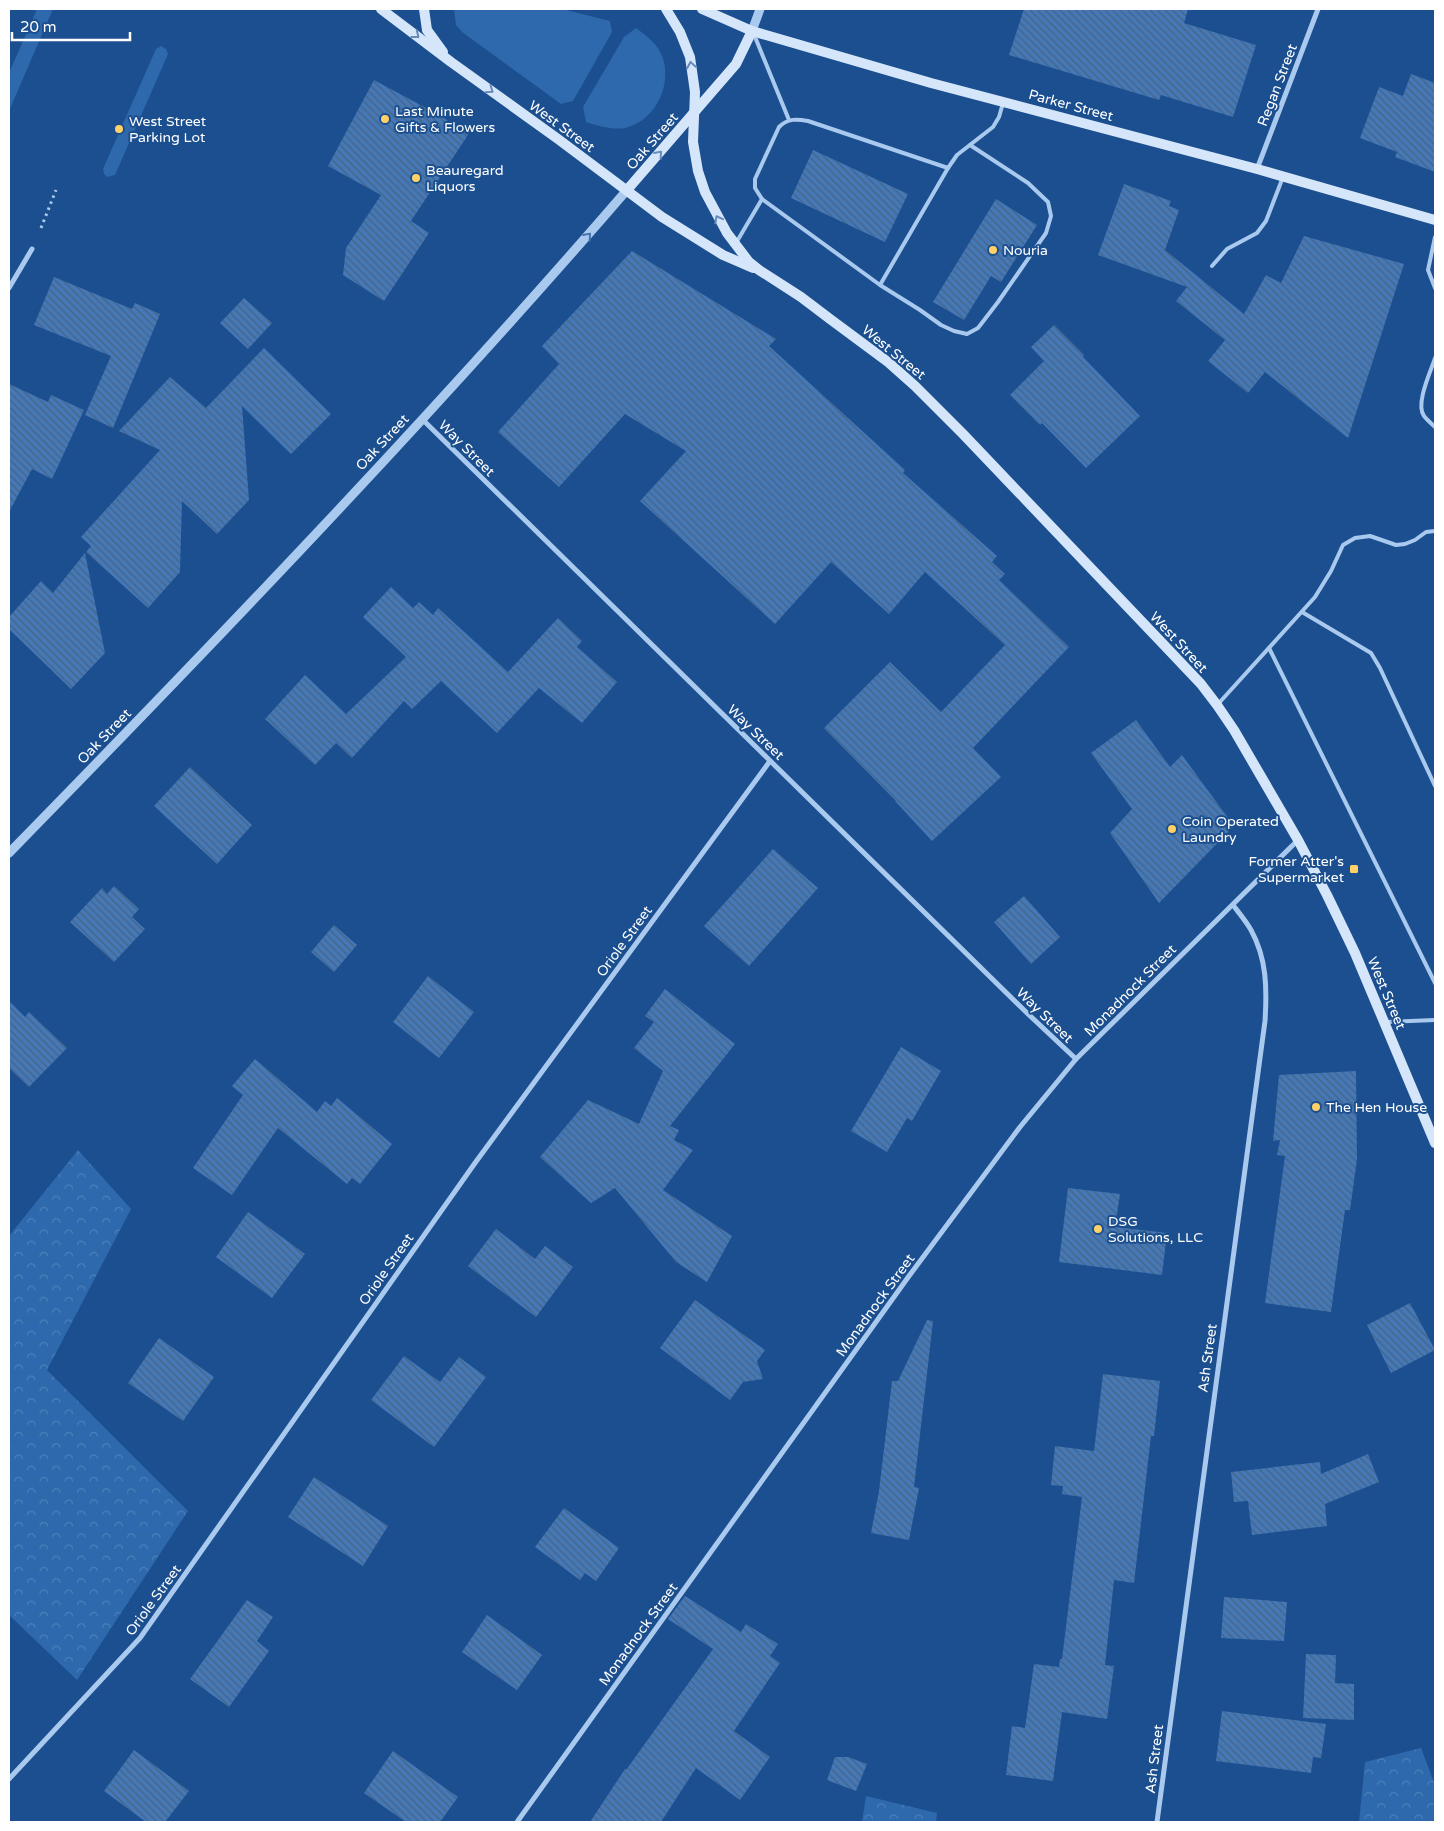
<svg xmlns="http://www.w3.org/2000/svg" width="1444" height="1831" viewBox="0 0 1444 1831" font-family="'Varela Round',sans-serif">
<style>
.green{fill:#2e69ad}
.forest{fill:url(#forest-crowns)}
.building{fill:url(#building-back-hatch)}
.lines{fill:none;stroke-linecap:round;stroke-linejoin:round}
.path{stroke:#a9c9ee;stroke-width:3;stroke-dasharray:2.5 4;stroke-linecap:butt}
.service{stroke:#a9c9ee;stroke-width:4}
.minor{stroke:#a9c9ee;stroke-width:5}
.tertiary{stroke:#a9c9ee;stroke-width:9}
.secondary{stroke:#d6e6fa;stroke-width:10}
.oneway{stroke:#668bba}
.oneway2{stroke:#4674ac}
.poi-dot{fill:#ffd166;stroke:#1b4f8f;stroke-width:2}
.labels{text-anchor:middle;stroke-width:4;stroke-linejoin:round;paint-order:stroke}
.street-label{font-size:14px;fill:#fff;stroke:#1b4f8f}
.poi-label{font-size:14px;fill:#fff;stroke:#1b4f8f;text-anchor:start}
</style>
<defs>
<pattern id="forest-crowns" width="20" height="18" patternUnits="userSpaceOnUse" patternTransform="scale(1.25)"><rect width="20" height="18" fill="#2e69ad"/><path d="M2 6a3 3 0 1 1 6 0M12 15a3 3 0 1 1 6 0" fill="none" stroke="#4d80b9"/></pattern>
<pattern id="building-back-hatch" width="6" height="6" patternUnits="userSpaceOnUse" patternTransform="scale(1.25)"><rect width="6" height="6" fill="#4478b7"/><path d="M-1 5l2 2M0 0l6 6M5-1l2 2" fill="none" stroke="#486282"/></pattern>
</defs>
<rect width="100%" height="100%" fill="#1b4f8f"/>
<g class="green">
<path d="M 37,9 L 53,9 L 9,111 L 9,73 Z"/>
<path d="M 454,9 L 562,9 L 610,21 L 612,32 L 573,101 L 561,104 L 462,32 L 456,25 Z"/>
<path d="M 636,28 C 644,34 654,41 659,50 C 676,79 657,121 625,128 C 611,130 599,126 586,122 L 583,107 L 624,37 Z"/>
<path d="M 161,46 L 166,49 L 168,54 L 115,175 L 107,177 L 104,174 L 103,169 L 156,49 Z"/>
</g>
<g class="forest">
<path d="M 78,1150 L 131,1209 L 47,1370 L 188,1511 L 77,1680 L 9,1615 L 9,1236 Z"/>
<path d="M 1421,1748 L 1435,1785 L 1435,1822 L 1359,1822 L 1365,1762 Z"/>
<path d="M 866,1796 L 937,1813 L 936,1822 L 862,1822 Z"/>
</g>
<g class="building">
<path d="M 1024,9 L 1188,9 L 1184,23 L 1256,45 L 1233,117 L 1161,95 L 1159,100 L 1009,55 Z"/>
<path d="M 1411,74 L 1435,83 L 1435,172 L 1395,157 L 1397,152 L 1360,138 L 1379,87 L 1403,96 Z"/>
<path d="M 374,80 L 441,116 L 468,135 L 411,221 L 429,233 L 384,301 L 343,275 L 346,248 L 381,195 L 328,166 Z"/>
<path d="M 813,150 L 908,194 L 885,242 L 791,198 Z"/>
<path d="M 1124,184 L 1171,201 L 1169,206 L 1179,210 L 1165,250 L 1244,314 L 1266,275 L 1281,283 L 1304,236 L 1404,264 L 1348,438 L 1265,372 L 1248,393 L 1208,361 L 1225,340 L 1176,301 L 1187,287 L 1098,255 Z"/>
<path d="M 996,199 L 1037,225 L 1001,282 L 991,276 L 964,320 L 933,302 Z"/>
<path d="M 632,251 L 776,339 L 769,346 L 905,470 L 903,473 L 997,556 L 992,562 L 1005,574 L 999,580 L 1069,647 L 973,748 L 1001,777 L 932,841 L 895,801 L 896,801 L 824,728 L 890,662 L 941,712 L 1005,645 L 925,572 L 889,614 L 831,562 L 775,624 L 640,501 L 686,451 L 625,414 L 559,487 L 498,432 L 559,364 L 542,346 Z"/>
<path d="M 54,277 L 132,309 L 135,303 L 160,314 L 113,428 L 85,415 L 111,356 L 34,325 Z"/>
<path d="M 244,298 L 272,323 L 248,349 L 220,323 Z"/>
<path d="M 1054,325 L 1084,355 L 1083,357 L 1140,416 L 1086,468 L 1042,423 L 1040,425 L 1010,395 L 1044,361 L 1031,347 Z"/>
<path d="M 264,348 L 331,414 L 291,454 L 242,406 L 249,500 L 217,534 L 182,501 L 180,572 L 148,608 L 86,552 L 91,546 L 81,537 L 160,450 L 119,431 L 170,377 L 206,408 Z"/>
<path d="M 9,384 L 48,402 L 51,395 L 84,410 L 52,479 L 32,469 L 9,512 Z"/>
<path d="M 85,553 L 105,653 L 71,689 L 9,629 L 9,617 L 41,581 L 53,593 Z"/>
<path d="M 391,587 L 413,608 L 419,602 L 433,615 L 438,608 L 508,672 L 558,618 L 582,641 L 577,647 L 617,682 L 582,723 L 539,688 L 497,733 L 441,681 L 412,709 L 404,701 L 352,758 L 336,743 L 315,765 L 265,719 L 305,675 L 346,714 L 406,657 L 363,617 Z"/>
<path d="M 1136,720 L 1170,767 L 1182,755 L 1234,826 L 1159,903 L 1110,833 L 1132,809 L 1091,753 Z"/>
<path d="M 190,767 L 252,825 L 217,864 L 154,806 Z"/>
<path d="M 773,849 L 818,888 L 749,966 L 704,926 Z"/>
<path d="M 114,886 L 139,909 L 132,917 L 145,929 L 114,962 L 70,922 L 102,888 L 107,894 Z"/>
<path d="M 1024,896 L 1060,937 L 1031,964 L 994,922 Z"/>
<path d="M 334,925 L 357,945 L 334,972 L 311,952 Z"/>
<path d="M 428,976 L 474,1012 L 439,1058 L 393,1022 Z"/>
<path d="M 665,989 L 735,1044 L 670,1126 L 679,1130 L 674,1140 L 693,1150 L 663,1190 L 732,1236 L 707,1282 L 676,1262 L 615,1188 L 591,1203 L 540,1157 L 588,1100 L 639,1124 L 663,1071 L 634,1048 L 654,1022 L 645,1016 Z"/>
<path d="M 9,1001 L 25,1017 L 29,1012 L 67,1048 L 29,1087 L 9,1068 Z"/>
<path d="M 901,1047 L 941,1071 L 912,1121 L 907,1118 L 887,1152 L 851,1131 Z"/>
<path d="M 255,1059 L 317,1112 L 325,1101 L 331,1106 L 337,1098 L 392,1144 L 360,1184 L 352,1178 L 347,1184 L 278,1128 L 232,1195 L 193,1168 L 243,1095 L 232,1086 Z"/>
<path d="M 1356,1071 L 1357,1159 L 1350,1210 L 1345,1210 L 1331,1312 L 1265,1303 L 1285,1156 L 1277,1155 L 1280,1140 L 1273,1141 L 1279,1075 Z"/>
<path d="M 1068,1188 L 1120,1194 L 1115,1227 L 1167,1233 L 1162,1275 L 1059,1262 Z"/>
<path d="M 248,1212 L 305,1254 L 272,1298 L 216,1257 Z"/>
<path d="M 496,1229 L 535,1259 L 545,1246 L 573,1267 L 536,1317 L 468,1266 Z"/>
<path d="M 695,1300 L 765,1350 L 757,1361 L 763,1379 L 743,1382 L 730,1400 L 660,1348 Z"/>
<path d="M 1410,1303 L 1435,1350 L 1391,1373 L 1367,1325 Z"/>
<path d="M 927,1320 L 933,1321 L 914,1487 L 919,1488 L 909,1540 L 871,1533 L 879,1491 L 892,1381 L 898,1381 Z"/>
<path d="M 159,1338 L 214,1377 L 183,1421 L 128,1383 Z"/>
<path d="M 404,1356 L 440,1382 L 459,1357 L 486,1377 L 434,1447 L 371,1400 Z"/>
<path d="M 1103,1374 L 1160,1381 L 1154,1436 L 1151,1436 L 1134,1583 L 1114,1580 L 1105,1665 L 1114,1666 L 1107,1719 L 1062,1712 L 1053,1781 L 1006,1775 L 1012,1726 L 1025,1728 L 1034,1664 L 1059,1667 L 1060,1659 L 1062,1659 L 1082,1497 L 1062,1494 L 1063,1486 L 1051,1485 L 1055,1446 L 1094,1451 Z"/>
<path d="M 1368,1454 L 1379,1482 L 1325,1504 L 1327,1526 L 1252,1535 L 1248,1501 L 1234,1502 L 1231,1472 L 1320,1462 L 1321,1474 Z"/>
<path d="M 314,1477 L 388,1526 L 363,1566 L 288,1517 Z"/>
<path d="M 564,1508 L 619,1548 L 596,1581 L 585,1573 L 580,1580 L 535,1547 Z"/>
<path d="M 685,1596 L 741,1632 L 746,1624 L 778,1644 L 770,1656 L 780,1663 L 734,1731 L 770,1757 L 740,1800 L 696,1768 L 661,1822 L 590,1822 L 625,1769 L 626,1770 L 713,1649 L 668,1619 Z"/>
<path d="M 1224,1597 L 1287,1602 L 1284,1641 L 1221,1638 Z"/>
<path d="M 247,1600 L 273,1617 L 257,1641 L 269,1651 L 229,1707 L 190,1679 Z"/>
<path d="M 487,1615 L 542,1655 L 517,1690 L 462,1652 Z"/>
<path d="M 1306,1654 L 1336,1655 L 1335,1683 L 1354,1684 L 1354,1720 L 1303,1718 Z"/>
<path d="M 1222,1711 L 1326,1724 L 1321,1758 L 1313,1757 L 1311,1773 L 1216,1761 Z"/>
<path d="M 134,1750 L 189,1791 L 165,1822 L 146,1822 L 104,1791 Z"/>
<path d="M 393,1751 L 458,1797 L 440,1822 L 406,1822 L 364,1793 Z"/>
<path d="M 835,1757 L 848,1757 L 867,1764 L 856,1791 L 827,1780 Z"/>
</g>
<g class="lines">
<path class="path" d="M 41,228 L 56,190"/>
<g class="service">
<path d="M 753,32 L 789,120"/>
<path d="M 948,168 L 957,155 L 993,127 L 999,117 L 1003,103"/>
<path d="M 1435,237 L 1428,270 L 1435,288"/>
<path d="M 736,243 L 762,199"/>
<path d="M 1212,266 L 1227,249 L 1257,233 L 1266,221 L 1283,177"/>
<path d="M 880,285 L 948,168 L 808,121 C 797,119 788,118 779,127 L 755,179 L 755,188 L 762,199 L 880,285 L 920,310 L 941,325 L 954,331 L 967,334 L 978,328 L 998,302 L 1046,233 L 1051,216 L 1048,202 L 1028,183 L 970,145"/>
<path d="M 1435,358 C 1431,371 1415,404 1424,416 C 1427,420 1432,424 1435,427"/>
<path d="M 1302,612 L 1371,653 L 1380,668 L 1435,786"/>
<path d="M 1269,648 L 1435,983"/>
<path d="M 1219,703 L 1315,597 L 1331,571 L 1343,545 L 1355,538 L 1370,536 L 1396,545 L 1405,544 L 1415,540 L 1426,532 L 1435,531"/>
<path d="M 1386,1022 L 1435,1020"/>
</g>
<g class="minor">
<path d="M 1257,169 L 1318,9"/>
<path d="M 9,288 L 32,249"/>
<path d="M 422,419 L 1026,1012 L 1076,1059"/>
<path d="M 9,1779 L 140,1638 L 475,1163 L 770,761"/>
<path d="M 517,1822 L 909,1276 L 1020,1127 L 1076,1059 L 1298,840"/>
<path d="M 1157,1822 L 1265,1021 C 1267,989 1267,959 1251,930 C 1246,921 1239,913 1233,905"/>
</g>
<g class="tertiary">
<path d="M 752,31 L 760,9"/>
<path d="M 9,853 C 220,637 429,419 627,190"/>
</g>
<g class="secondary">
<path d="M 381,9 L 451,62 L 558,139 L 662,217 L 723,255 L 753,268"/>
<path d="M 424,9 L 427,30 L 443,52"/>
<path d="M 666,9 L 680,32 L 690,57 L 695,92 L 693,142 L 698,171 L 705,192 L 727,233 L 749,262 L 759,270 L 801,297 L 830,319 L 888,362 L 915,386 L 963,434 L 1165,646 L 1201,684 L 1217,705 L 1234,730 L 1298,840 L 1327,895 L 1355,953 L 1435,1143"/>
<path d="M 702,9 L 752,31 L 931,83 L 1257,169 L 1435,220"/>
<path d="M 627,190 L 736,64 L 752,31"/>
</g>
</g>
<defs><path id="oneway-chevron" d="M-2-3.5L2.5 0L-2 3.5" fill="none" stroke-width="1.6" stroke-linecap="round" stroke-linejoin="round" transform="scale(1.25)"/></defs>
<g class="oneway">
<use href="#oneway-chevron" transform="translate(416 35) rotate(38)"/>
<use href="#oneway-chevron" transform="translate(691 65) rotate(-99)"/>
<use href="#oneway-chevron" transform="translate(490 90) rotate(35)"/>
<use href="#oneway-chevron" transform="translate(659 154) rotate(-49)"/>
<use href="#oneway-chevron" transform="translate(718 219) rotate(-119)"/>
</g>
<use class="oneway2" href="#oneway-chevron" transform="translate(588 236) rotate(-49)"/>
<g class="poi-dot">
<circle cx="385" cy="119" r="5"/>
<circle cx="119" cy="129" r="5"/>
<circle cx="416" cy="178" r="5"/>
<circle cx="993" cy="250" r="5"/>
<circle cx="1172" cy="829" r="5"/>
<rect x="1349" y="864" width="10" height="10" rx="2.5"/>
<circle cx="1316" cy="1107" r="5"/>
<circle cx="1098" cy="1229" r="5"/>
</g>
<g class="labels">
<g class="street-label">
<text transform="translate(1277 85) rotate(-69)" y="5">Regan Street</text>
<text transform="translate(1071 105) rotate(15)" y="5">Parker Street</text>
<text transform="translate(562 126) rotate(36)" y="5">West Street</text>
<text transform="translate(652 141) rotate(-49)" y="5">Oak Street</text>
<text transform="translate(894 352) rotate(39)" y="5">West Street</text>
<text transform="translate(382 442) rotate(-47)" y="5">Oak Street</text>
<text transform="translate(467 448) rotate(45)" y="5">Way Street</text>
<text transform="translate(1179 642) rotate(47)" y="5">West Street</text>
<text transform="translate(756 732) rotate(44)" y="5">Way Street</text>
<text transform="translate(104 736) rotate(-46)" y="5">Oak Street</text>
<text transform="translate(624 941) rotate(-54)" y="5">Oriole Street</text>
<text transform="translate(1130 990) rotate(-45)" y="5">Monadnock Street</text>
<text transform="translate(1387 993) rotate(67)" y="5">West Street</text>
<text transform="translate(1045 1015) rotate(44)" y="5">Way Street</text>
<text transform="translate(386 1269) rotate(-55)" y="5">Oriole Street</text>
<text transform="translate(875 1305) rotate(-54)" y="5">Monadnock Street</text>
<text transform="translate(1207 1358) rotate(-82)" y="5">Ash Street</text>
<text transform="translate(153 1600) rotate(-54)" y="5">Oriole Street</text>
<text transform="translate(638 1634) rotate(-54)" y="5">Monadnock Street</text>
<text transform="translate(1154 1759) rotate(-83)" y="5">Ash Street</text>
</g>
<g class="poi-label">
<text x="395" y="116">Last Minute<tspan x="395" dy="16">Gifts &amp; Flowers</tspan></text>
<text x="129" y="126">West Street<tspan x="129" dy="16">Parking Lot</tspan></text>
<text x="426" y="175">Beauregard<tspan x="426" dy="16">Liquors</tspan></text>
<text x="1003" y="255">Nouria</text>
<text x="1182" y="826">Coin Operated<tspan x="1182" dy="16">Laundry</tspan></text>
<text x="1344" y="866" text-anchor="end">Former Atter's<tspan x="1344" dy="16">Supermarket</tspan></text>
<text x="1326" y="1112">The Hen House</text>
<text x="1108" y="1226">DSG<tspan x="1108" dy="16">Solutions, LLC</tspan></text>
</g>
</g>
<rect width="1444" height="1831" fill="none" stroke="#ffffff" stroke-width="20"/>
<path d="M12 32v8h118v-8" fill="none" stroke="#ffffff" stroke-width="2.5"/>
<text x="20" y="32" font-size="15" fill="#ffffff" stroke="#1b4f8f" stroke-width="4" paint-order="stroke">20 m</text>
</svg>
